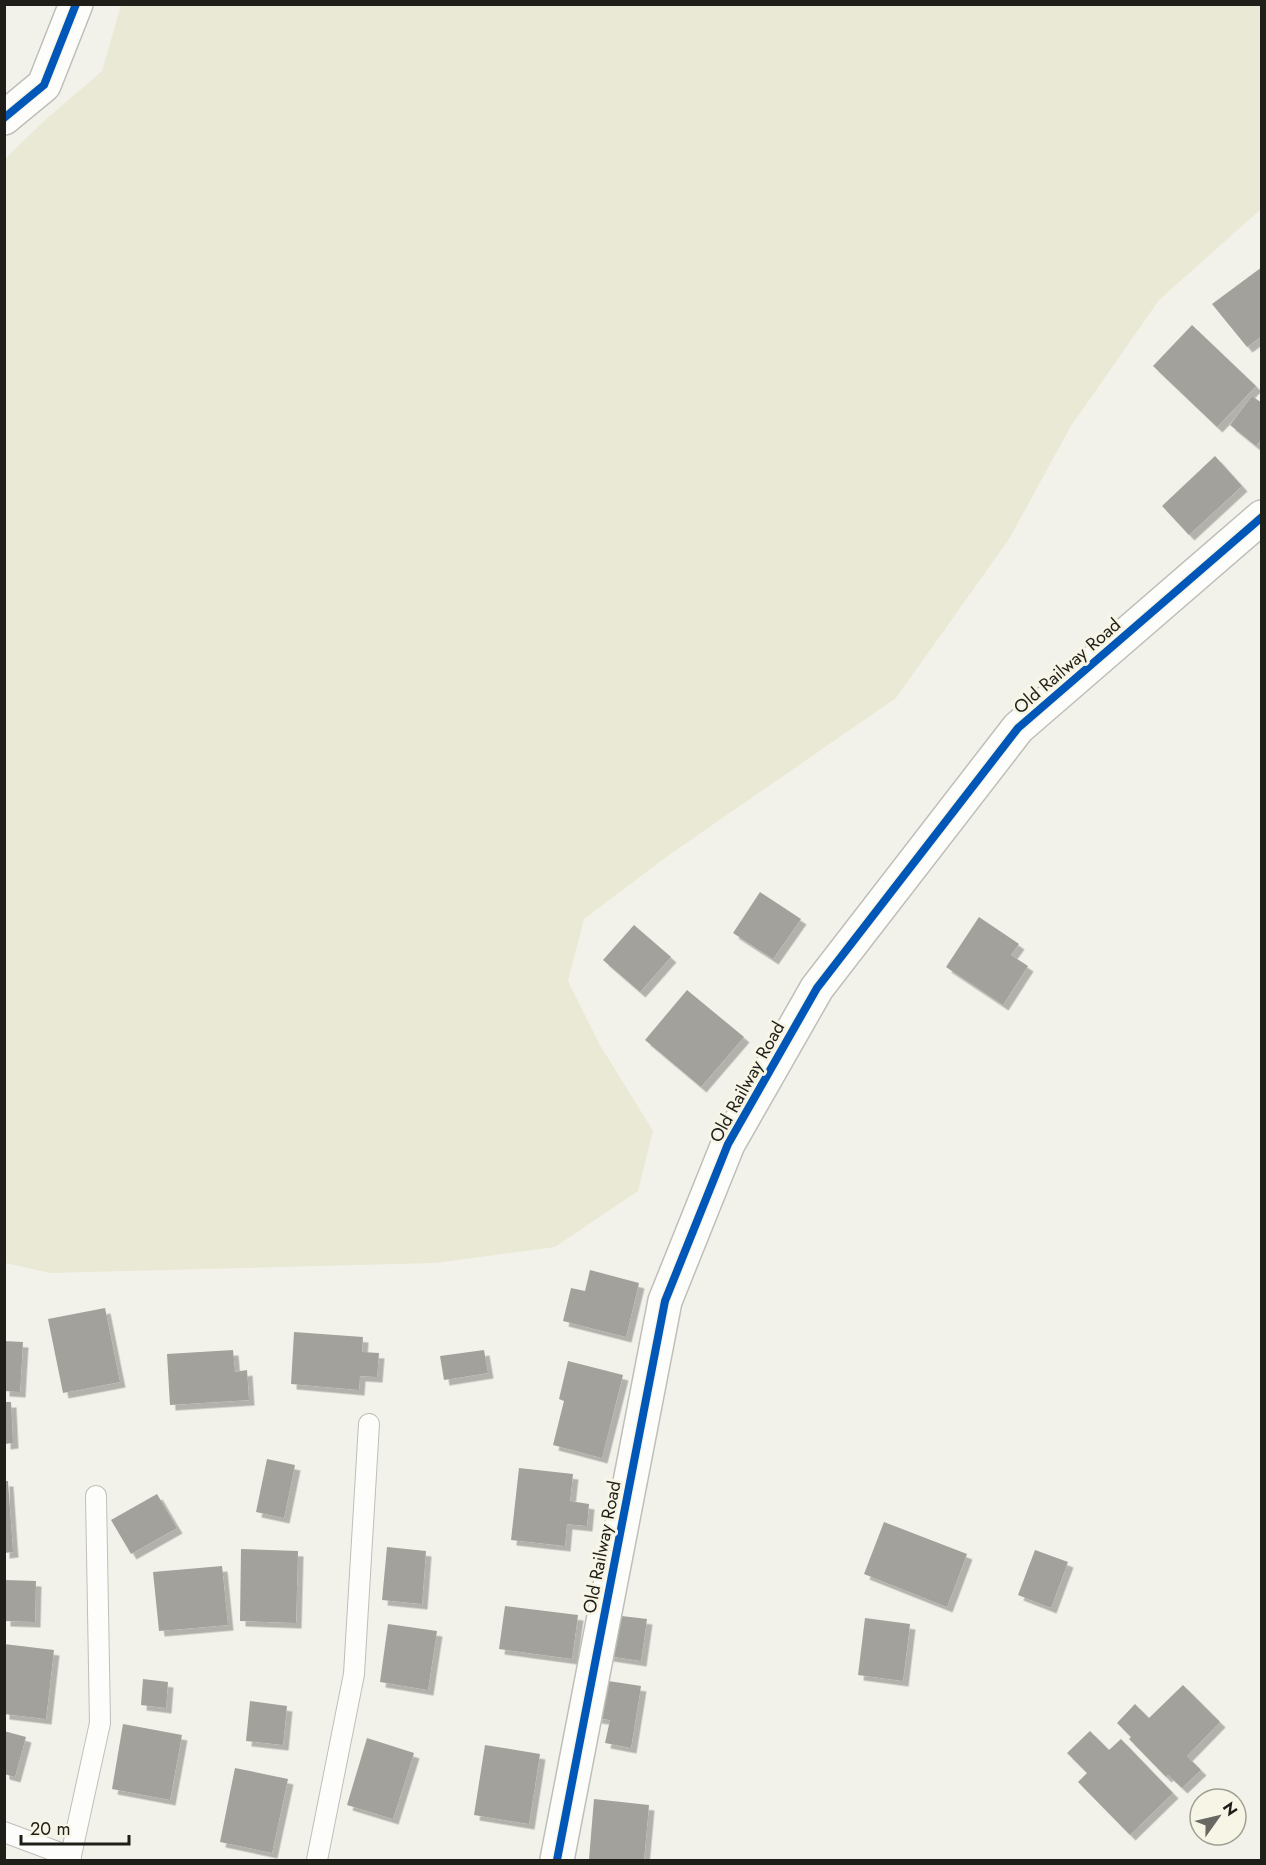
<svg xmlns="http://www.w3.org/2000/svg" width="1266" height="1865" viewBox="0 0 1266 1865" font-family="Jost,sans-serif">
<style>
.green{fill:#eae9d5}
.building{fill:#a2a19b;filter:url(#shadow)}
.lines{fill:none;stroke-linecap:round;stroke-linejoin:round}
.service-casing{stroke:#bfbeb8;stroke-width:22}
.minor-casing{stroke:#bfbeb8;stroke-width:36}
.service{stroke:#fdfdfc;stroke-width:20}
.minor{stroke:#fdfdfc;stroke-width:33}
.cycleway-casing{stroke:#f7f6e6;stroke-width:11}
.cycleway{stroke:#0057b8;stroke-width:8}
.labels{text-anchor:middle;stroke-width:6;stroke-linejoin:round;paint-order:stroke}
.street-label{font-size:18px;fill:#1f1e18;stroke:#f7f6e6}
</style>
<defs>
<filter id="shadow"><feDropShadow dx="5.5" dy="5.5" stdDeviation="0" flood-color="#0004"/></filter>
</defs>
<rect width="100%" height="100%" fill="#f3f2ea"/>
<path class="green" d="M 121,5 L 1261,5 L 1261,209 L 1159,300 L 1071,426 L 1009,539 L 896,698 L 669,855 L 584,919 L 568,981 L 600,1045 L 653,1131 L 638,1191 L 555,1247 L 435,1263 L 50,1273 L 5,1263 L 5,159 L 45,120 L 102,71 Z"/>
<g class="building">
<path d="M 1262,267 L 1262,336 L 1247,347 L 1212,304 Z"/>
<path d="M 1192,325 L 1256,386 L 1217,427 L 1153,366 Z"/>
<path d="M 1252,396 L 1262,403 L 1262,439 L 1256,446 L 1230,425 Z"/>
<path d="M 1215,456 L 1242,486 L 1189,535 L 1162,506 Z"/>
<path d="M 760,892 L 801,919 L 773,959 L 733,933 Z"/>
<path d="M 979,917 L 1019,944 L 1011,955 L 1028,966 L 1003,1005 L 946,967 Z"/>
<path d="M 634,925 L 671,957 L 640,992 L 603,960 Z"/>
<path d="M 687,990 L 744,1037 L 701,1087 L 645,1040 Z"/>
<path d="M 590,1270 L 639,1283 L 626,1337 L 563,1321 L 571,1288 L 585,1291 Z"/>
<path d="M 105,1308 L 120,1382 L 63,1393 L 48,1319 Z"/>
<path d="M 294,1332 L 363,1337 L 362,1352 L 379,1353 L 377,1377 L 360,1376 L 359,1390 L 291,1384 Z"/>
<path d="M 4,1341 L 23,1342 L 20,1392 L 4,1391 Z"/>
<path d="M 233,1350 L 235,1372 L 247,1370 L 249,1400 L 170,1405 L 167,1354 Z"/>
<path d="M 484,1350 L 488,1373 L 444,1380 L 440,1356 Z"/>
<path d="M 568,1361 L 623,1375 L 602,1458 L 553,1445 L 564,1401 L 559,1399 Z"/>
<path d="M 5,1402 L 11,1402 L 13,1443 L 5,1444 Z"/>
<path d="M 267,1459 L 295,1465 L 284,1518 L 256,1512 Z"/>
<path d="M 519,1468 L 573,1474 L 570,1501 L 589,1504 L 587,1526 L 567,1524 L 565,1546 L 511,1540 Z"/>
<path d="M 4,1481 L 8,1481 L 13,1552 L 4,1553 Z"/>
<path d="M 157,1494 L 177,1528 L 131,1554 L 111,1520 Z"/>
<path d="M 884,1522 L 967,1554 L 947,1607 L 864,1574 Z"/>
<path d="M 387,1547 L 426,1551 L 422,1604 L 382,1600 Z"/>
<path d="M 241,1549 L 298,1551 L 296,1623 L 240,1621 Z"/>
<path d="M 1035,1550 L 1068,1562 L 1051,1608 L 1018,1595 Z"/>
<path d="M 222,1566 L 228,1625 L 159,1631 L 153,1572 Z"/>
<path d="M 5,1580 L 36,1581 L 35,1622 L 5,1621 Z"/>
<path d="M 505,1606 L 578,1615 L 572,1659 L 499,1649 Z"/>
<path d="M 613,1615 L 647,1619 L 641,1661 L 608,1656 Z"/>
<path d="M 865,1618 L 910,1624 L 903,1681 L 858,1675 Z"/>
<path d="M 388,1624 L 437,1631 L 428,1690 L 380,1682 Z"/>
<path d="M 4,1644 L 54,1650 L 46,1719 L 4,1714 Z"/>
<path d="M 143,1679 L 168,1682 L 166,1708 L 141,1705 Z"/>
<path d="M 602,1680 L 641,1686 L 631,1748 L 605,1743 L 610,1720 L 596,1718 Z"/>
<path d="M 1183,1685 L 1220,1722 L 1187,1756 L 1201,1770 L 1182,1788 L 1168,1775 L 1166,1777 L 1129,1739 L 1131,1737 L 1117,1723 L 1135,1704 L 1149,1718 Z"/>
<path d="M 250,1701 L 287,1706 L 283,1745 L 246,1741 Z"/>
<path d="M 123,1724 L 182,1735 L 170,1800 L 112,1789 Z"/>
<path d="M 4,1731 L 26,1737 L 15,1777 L 4,1774 Z"/>
<path d="M 1090,1731 L 1109,1750 L 1121,1739 L 1173,1793 L 1130,1835 L 1078,1782 L 1087,1773 L 1067,1753 Z"/>
<path d="M 367,1738 L 414,1753 L 393,1819 L 347,1805 Z"/>
<path d="M 485,1745 L 540,1754 L 529,1824 L 474,1815 Z"/>
<path d="M 235,1768 L 288,1779 L 272,1853 L 220,1842 Z"/>
<path d="M 594,1799 L 649,1805 L 644,1860 L 589,1859 Z"/>
</g>
<g class="lines">
<defs>
<g id="service">
<path d="M 4,1832 L 71,1857"/>
<path d="M 70,1860 L 100,1723 L 96,1496"/>
<path d="M 317,1860 L 354,1674 L 369,1424"/>
</g>
<g id="minor">
<path d="M 4,118 L 44,85 L 76,4"/>
<path d="M 557,1860 L 665,1301 L 728,1144 L 817,988 L 1018,728 L 1262,517"/>
</g>
</defs>
<use href="#service" class="service-casing"/>
<use href="#minor" class="minor-casing"/>
<use href="#service" class="service"/>
<use href="#minor" class="minor"/>
<defs>
<g id="cycleway">
<path d="M 4,118 L 44,85 L 76,4"/>
<path d="M 557,1860 L 665,1301 L 728,1144 L 817,988 L 1018,728 L 1262,517"/>
</g>
</defs>
<use href="#cycleway" class="cycleway-casing"/>
<use href="#cycleway" class="cycleway"/>
</g>
<g class="labels">
<g class="street-label">
<text transform="translate(1067 666) rotate(-41)" y="6">Old Railway Road</text>
<text transform="translate(747 1082) rotate(-61)" y="6">Old Railway Road</text>
<text transform="translate(602 1547) rotate(-79)" y="6">Old Railway Road</text>
</g>
</g>
<rect width="1266" height="1865" fill="none" stroke="#1f1e18" stroke-width="12"/>
<g transform="translate(1218 1817) rotate(56)"><circle r="28" fill="#f7f6e6" stroke="#a1a094" stroke-width="1.5"/>
<path d="M0-4.5L10 22L0 15L-10 22Z" fill="#696862"/>
<text y="-9" font-size="16" font-weight="bold" text-anchor="middle" fill="#1f1e18">N</text>
</g>
<path d="M21 1835v9h108v-9" fill="none" stroke="#1f1e18" stroke-width="3"/>
<text x="30" y="1835" font-size="18" fill="#1f1e18" stroke="#f7f6e6" stroke-width="4.5" paint-order="stroke">20 m</text>
</svg>
